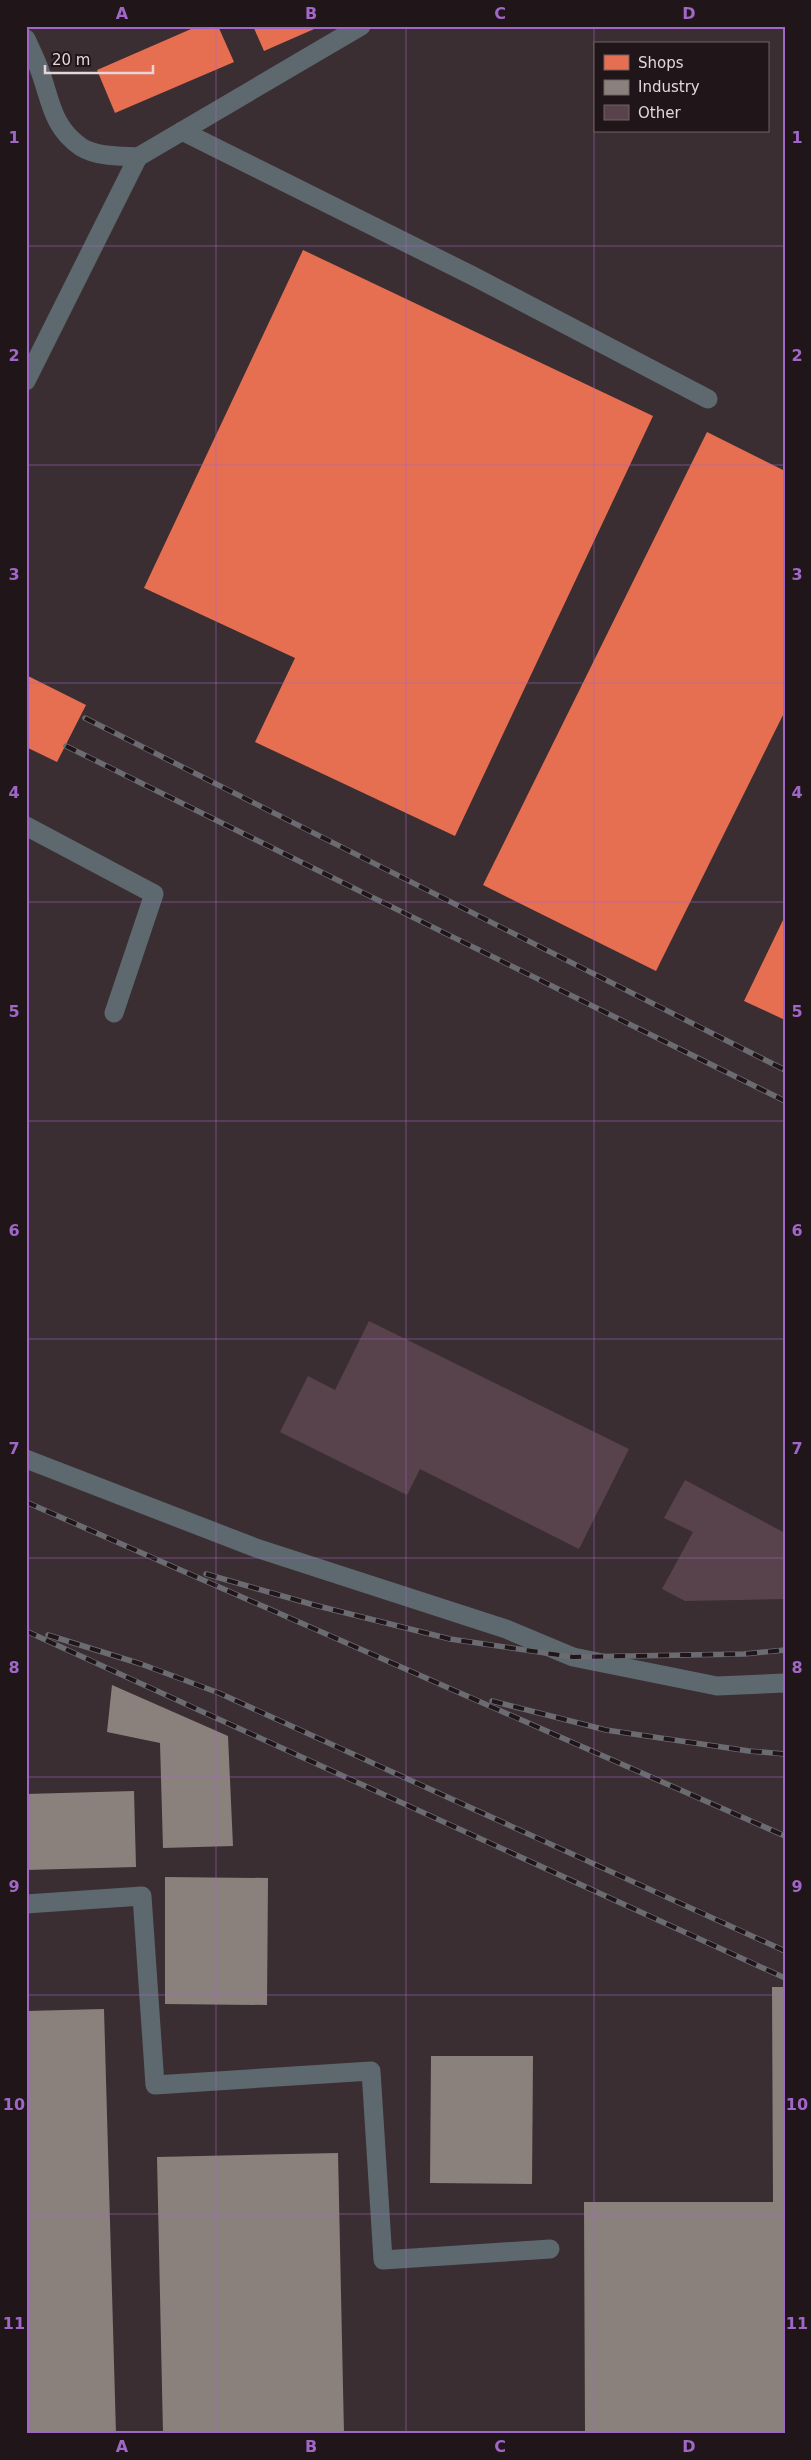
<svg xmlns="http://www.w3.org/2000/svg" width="811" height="2460" viewBox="0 0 811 2460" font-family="'DejaVu Sans',sans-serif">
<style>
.shops{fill:#e76f51}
.industry{fill:#8a817c}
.building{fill:#58424b}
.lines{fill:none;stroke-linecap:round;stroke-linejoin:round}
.lane{stroke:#5d696e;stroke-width:19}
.rail-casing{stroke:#6b6c71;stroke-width:5.5}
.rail{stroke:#201518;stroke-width:4;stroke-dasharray:11;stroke-linecap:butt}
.grid{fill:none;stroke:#a067c8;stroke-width:1;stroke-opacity:0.55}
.neatline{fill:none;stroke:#a067c8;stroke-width:2}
.grid-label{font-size:16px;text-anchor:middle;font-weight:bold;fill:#a067c8}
</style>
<rect width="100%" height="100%" fill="#3b2e32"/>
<g class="shops">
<path d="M 198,26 L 218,26 L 234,62 L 115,113 L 97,70 Z"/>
<path d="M 253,26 L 321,26 L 264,51 Z"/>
<path d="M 303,250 L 653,416 L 455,836 L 255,742 L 295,658 L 144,588 Z"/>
<path d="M 707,432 L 785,471 L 785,711 L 656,971 L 483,885 Z"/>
<path d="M 26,675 L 86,705 L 57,762 L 26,747 Z"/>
<path d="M 785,916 L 785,1020 L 744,1001 Z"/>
</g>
<g class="industry">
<path d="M 112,1685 L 228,1736 L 233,1846 L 163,1848 L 160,1743 L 107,1732 Z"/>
<path d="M 134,1791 L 136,1867 L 26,1870 L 26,1794 Z"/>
<path d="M 165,1877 L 268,1878 L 267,2005 L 165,2004 Z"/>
<path d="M 772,1987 L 785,1987 L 785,2434 L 585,2434 L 584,2202 L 773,2202 Z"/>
<path d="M 104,2009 L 116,2434 L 26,2434 L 26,2011 Z"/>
<path d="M 431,2056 L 533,2056 L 532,2184 L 430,2183 Z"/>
<path d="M 338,2153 L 344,2434 L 163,2434 L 157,2157 Z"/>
</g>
<g class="building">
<path d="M 369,1321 L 629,1449 L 579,1549 L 420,1469 L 407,1495 L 280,1432 L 308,1376 L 335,1390 Z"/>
<path d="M 685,1480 L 785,1533 L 785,1599 L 685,1601 L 662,1589 L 693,1532 L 664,1518 Z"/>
</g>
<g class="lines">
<g class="lane">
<path d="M 26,39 C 31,50 36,60 40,71 C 51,101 52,127 81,147 C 97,157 120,156 138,157 L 361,26"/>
<path d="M 182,131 L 473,276 L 708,399"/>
<path d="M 26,381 L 138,157"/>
<path d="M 26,826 L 154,894 L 114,1013"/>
<path d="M 26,1459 L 256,1548 L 506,1629 L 573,1657 L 717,1686 L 785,1683"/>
<path d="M 26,1904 L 142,1896 L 155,2085 L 371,2071 L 383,2260 L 550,2249"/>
</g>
<defs>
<g id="rail">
<path d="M 85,718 L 785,1070"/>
<path d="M 66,746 L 785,1101"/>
<path d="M 26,1502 L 785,1836"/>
<path d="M 206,1574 L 314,1605 L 450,1639 L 573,1657 L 744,1654 L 785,1650"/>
<path d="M 26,1631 L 785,1978"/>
<path d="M 48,1635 L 141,1664 L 219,1693 L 785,1951"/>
<path d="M 492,1701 L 606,1730 L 749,1751 L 785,1754"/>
</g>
</defs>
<use href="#rail" class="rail-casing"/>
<use href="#rail" class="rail"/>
</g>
<path class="grid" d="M 216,26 L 216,2434M 406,26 L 406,2434M 594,26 L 594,2434M 26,246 L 785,246M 26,465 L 785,465M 26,683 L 785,683M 26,902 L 785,902M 26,1121 L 785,1121M 26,1339 L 785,1339M 26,1558 L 785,1558M 26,1777 L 785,1777M 26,1995 L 785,1995M 26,2214 L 785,2214"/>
<rect width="811" height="2460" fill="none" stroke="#201518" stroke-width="55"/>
<rect x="594" y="42" width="175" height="90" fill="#201518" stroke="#6e6265"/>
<rect x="604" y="55" width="25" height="15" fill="#e76f51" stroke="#6e6265"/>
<text x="638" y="68" font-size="15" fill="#e4d5d8">Shops</text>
<rect x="604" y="80" width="25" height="15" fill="#8a817c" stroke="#6e6265"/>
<text x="638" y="92" font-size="15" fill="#e4d5d8">Industry</text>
<rect x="604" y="105" width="25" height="15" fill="#58424b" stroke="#6e6265"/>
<text x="638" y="118" font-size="15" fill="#e4d5d8">Other</text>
<path d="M45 65v8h108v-8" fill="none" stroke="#e4d5d8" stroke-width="2.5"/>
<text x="52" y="65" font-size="15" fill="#e4d5d8" stroke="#201518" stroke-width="4" paint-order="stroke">20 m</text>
<rect x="28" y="28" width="756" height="2404" class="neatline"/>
<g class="grid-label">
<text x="122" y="19">A</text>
<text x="311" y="19">B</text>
<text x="500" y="19">C</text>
<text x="689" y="19">D</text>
<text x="14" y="143">1</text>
<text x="797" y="143">1</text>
<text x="14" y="361">2</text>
<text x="797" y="361">2</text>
<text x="14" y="580">3</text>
<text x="797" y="580">3</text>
<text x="14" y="798">4</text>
<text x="797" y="798">4</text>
<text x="14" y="1017">5</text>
<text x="797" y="1017">5</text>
<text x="14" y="1236">6</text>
<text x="797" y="1236">6</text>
<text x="14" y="1454">7</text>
<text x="797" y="1454">7</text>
<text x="14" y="1673">8</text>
<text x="797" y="1673">8</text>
<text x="14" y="1892">9</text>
<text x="797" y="1892">9</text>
<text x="14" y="2110">10</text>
<text x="797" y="2110">10</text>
<text x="14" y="2329">11</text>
<text x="797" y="2329">11</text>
<text x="122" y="2452">A</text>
<text x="311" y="2452">B</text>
<text x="500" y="2452">C</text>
<text x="689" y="2452">D</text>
</g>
</svg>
